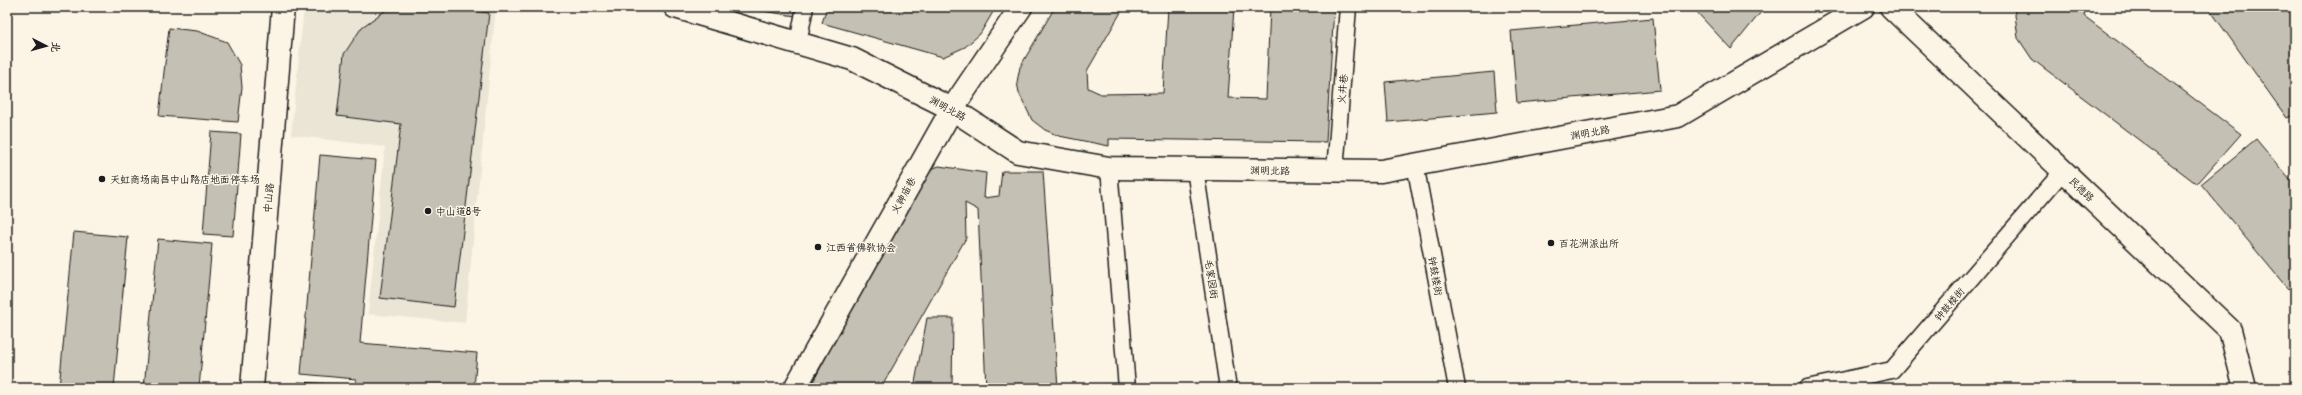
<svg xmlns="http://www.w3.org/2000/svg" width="2302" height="395" viewBox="0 0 2302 395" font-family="Pangolin,'LXGW WenKai TC',sans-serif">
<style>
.built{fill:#ebe5d6}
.building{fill:#c4c0b3;stroke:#1c1c1c}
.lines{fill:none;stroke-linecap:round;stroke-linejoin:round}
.service-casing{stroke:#1c1c1c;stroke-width:19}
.minor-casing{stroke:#1c1c1c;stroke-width:25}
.tertiary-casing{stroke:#1c1c1c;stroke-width:25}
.secondary-casing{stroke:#1c1c1c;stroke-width:25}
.service{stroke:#fcf5e5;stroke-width:16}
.minor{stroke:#fcf5e5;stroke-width:22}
.tertiary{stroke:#fcf5e5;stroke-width:22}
.secondary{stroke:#fcf5e5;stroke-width:22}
.poi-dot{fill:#1c1c1c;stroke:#fcf5e5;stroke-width:1.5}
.labels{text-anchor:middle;stroke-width:3;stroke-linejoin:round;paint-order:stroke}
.street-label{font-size:10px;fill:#1c1c1c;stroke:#fcf5e5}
.poi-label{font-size:10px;fill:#1c1c1c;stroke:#fcf5e5;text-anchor:start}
</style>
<rect width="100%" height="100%" fill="#fcf5e5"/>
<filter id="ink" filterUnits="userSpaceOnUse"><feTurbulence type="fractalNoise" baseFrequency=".025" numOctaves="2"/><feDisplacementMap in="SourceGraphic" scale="8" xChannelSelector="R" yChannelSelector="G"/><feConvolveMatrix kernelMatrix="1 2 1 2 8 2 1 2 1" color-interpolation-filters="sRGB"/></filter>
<g filter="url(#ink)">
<g class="built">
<path d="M 304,7 L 496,7 L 465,323 L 368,314 L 385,147 L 291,135 Z"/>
<path d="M 1366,7 L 1490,7 L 1366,9 Z"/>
</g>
<g class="building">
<path d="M 396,7 L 439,7 L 489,13 L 454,307 L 380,298 L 401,124 L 337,116 L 344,54 L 362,27 L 386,10 Z"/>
<path d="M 736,7 L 804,7 L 802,17 Z"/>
<path d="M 827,7 L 996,7 L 980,34 L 965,47 L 943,57 L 822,23 Z"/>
<path d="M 1055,7 L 1124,7 L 1087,71 L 1088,88 L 1101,94 L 1163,93 L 1168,7 L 1234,7 L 1228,98 L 1266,99 L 1270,7 L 1334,7 L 1326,142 L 1109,139 L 1109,146 L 1059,136 L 1045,130 L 1032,120 L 1019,93 L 1017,82 L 1020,67 Z"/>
<path d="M 1692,7 L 1765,7 L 1731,49 Z"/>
<path d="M 2014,7 L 2086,7 L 2084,16 L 2241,134 L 2197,184 L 2032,59 L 2018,38 Z"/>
<path d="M 2208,7 L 2293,7 L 2295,9 L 2295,114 L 2287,118 Z"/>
<path d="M 1653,18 L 1660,90 L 1517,103 L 1511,31 Z"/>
<path d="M 169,28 L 197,31 L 227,42 L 240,65 L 242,87 L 238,122 L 159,116 Z"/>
<path d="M 1494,72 L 1497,112 L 1388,122 L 1385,82 Z"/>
<path d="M 211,132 L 241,134 L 233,236 L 203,234 Z"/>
<path d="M 2256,139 L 2295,186 L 2295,283 L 2288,289 L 2201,184 Z"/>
<path d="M 320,155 L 376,160 L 360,343 L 477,353 L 474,388 L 355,388 L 356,379 L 301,374 Z"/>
<path d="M 939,166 L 986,173 L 984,198 L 999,196 L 1002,171 L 1043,171 L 1058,388 L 986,388 L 978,210 L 965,203 L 966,238 L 881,388 L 810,388 L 921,173 Z"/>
<path d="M 74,232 L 128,237 L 114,388 L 59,388 Z"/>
<path d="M 158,239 L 212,244 L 199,388 L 144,388 Z"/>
<path d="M 927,318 L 953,318 L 952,388 L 914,388 Z"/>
<path d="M 298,382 L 354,385 L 353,388 L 297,388 Z"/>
</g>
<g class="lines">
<defs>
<g id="service">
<path d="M 798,43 L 805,7"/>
<path d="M 1415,164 L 1457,388"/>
<path d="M 1109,168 L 1127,388"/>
<path d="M 1195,169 L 1228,388"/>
<path d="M 1335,171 L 1348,7"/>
<path d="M 1807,388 L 1892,370 L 2063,171"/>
</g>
<path id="minor" d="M 795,388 L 952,109 L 1021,7"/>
<path id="tertiary" d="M 675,7 L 852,59 L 952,109 L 1018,152 L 1109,168 L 1381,171 L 1678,116 L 1863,7"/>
<g id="secondary">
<path d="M 1891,7 L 2230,330 L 2245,388"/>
<path d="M 252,388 L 283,7"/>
</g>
</defs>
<use href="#service" class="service-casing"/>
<use href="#minor" class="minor-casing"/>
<use href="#tertiary" class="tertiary-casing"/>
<use href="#secondary" class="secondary-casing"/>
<use href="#service" class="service"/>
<use href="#minor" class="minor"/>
<use href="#tertiary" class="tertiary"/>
<use href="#secondary" class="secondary"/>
</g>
</g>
<g class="poi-dot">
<circle cx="102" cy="179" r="4"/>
<circle cx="428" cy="211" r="4"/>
<circle cx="1551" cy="243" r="4"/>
<circle cx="818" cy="247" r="4"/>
</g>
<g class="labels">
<g class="street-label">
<text transform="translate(1342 89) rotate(-85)" y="4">火井巷</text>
<text transform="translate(948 108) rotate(29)" y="4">渊明北路</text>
<text transform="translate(1590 132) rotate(-10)" y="4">渊明北路</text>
<text transform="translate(1270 170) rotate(1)" y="4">渊明北路</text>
<text transform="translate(2082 189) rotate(44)" y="4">民德路</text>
<text transform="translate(903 195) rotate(-61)" y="4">火神庙巷</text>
<text transform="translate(268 198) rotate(-85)" y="4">中山路</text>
<text transform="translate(1436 276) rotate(80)" y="4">钟鼓楼街</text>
<text transform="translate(1212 279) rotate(81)" y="4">毛家园街</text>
<text transform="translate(1949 304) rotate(-49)" y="4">钟鼓楼街</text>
</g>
<g class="poi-label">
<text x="110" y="183">天虹商场南昌中山路店地面停车场</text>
<text x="436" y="215">中山道8号</text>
<text x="1559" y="247">百花洲派出所</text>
<text x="826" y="251">江西省佛教协会</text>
</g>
</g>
<rect width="2302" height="395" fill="none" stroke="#fcf5e5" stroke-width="24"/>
<rect x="12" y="12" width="2278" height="371" fill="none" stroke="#1c1c1c" stroke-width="1.5" filter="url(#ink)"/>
<g transform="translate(46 46) rotate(96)" stroke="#fcf5e5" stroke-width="3" paint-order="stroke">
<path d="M0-3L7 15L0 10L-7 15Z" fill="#1c1c1c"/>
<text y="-6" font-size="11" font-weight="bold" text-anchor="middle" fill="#1c1c1c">北</text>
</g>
</svg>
